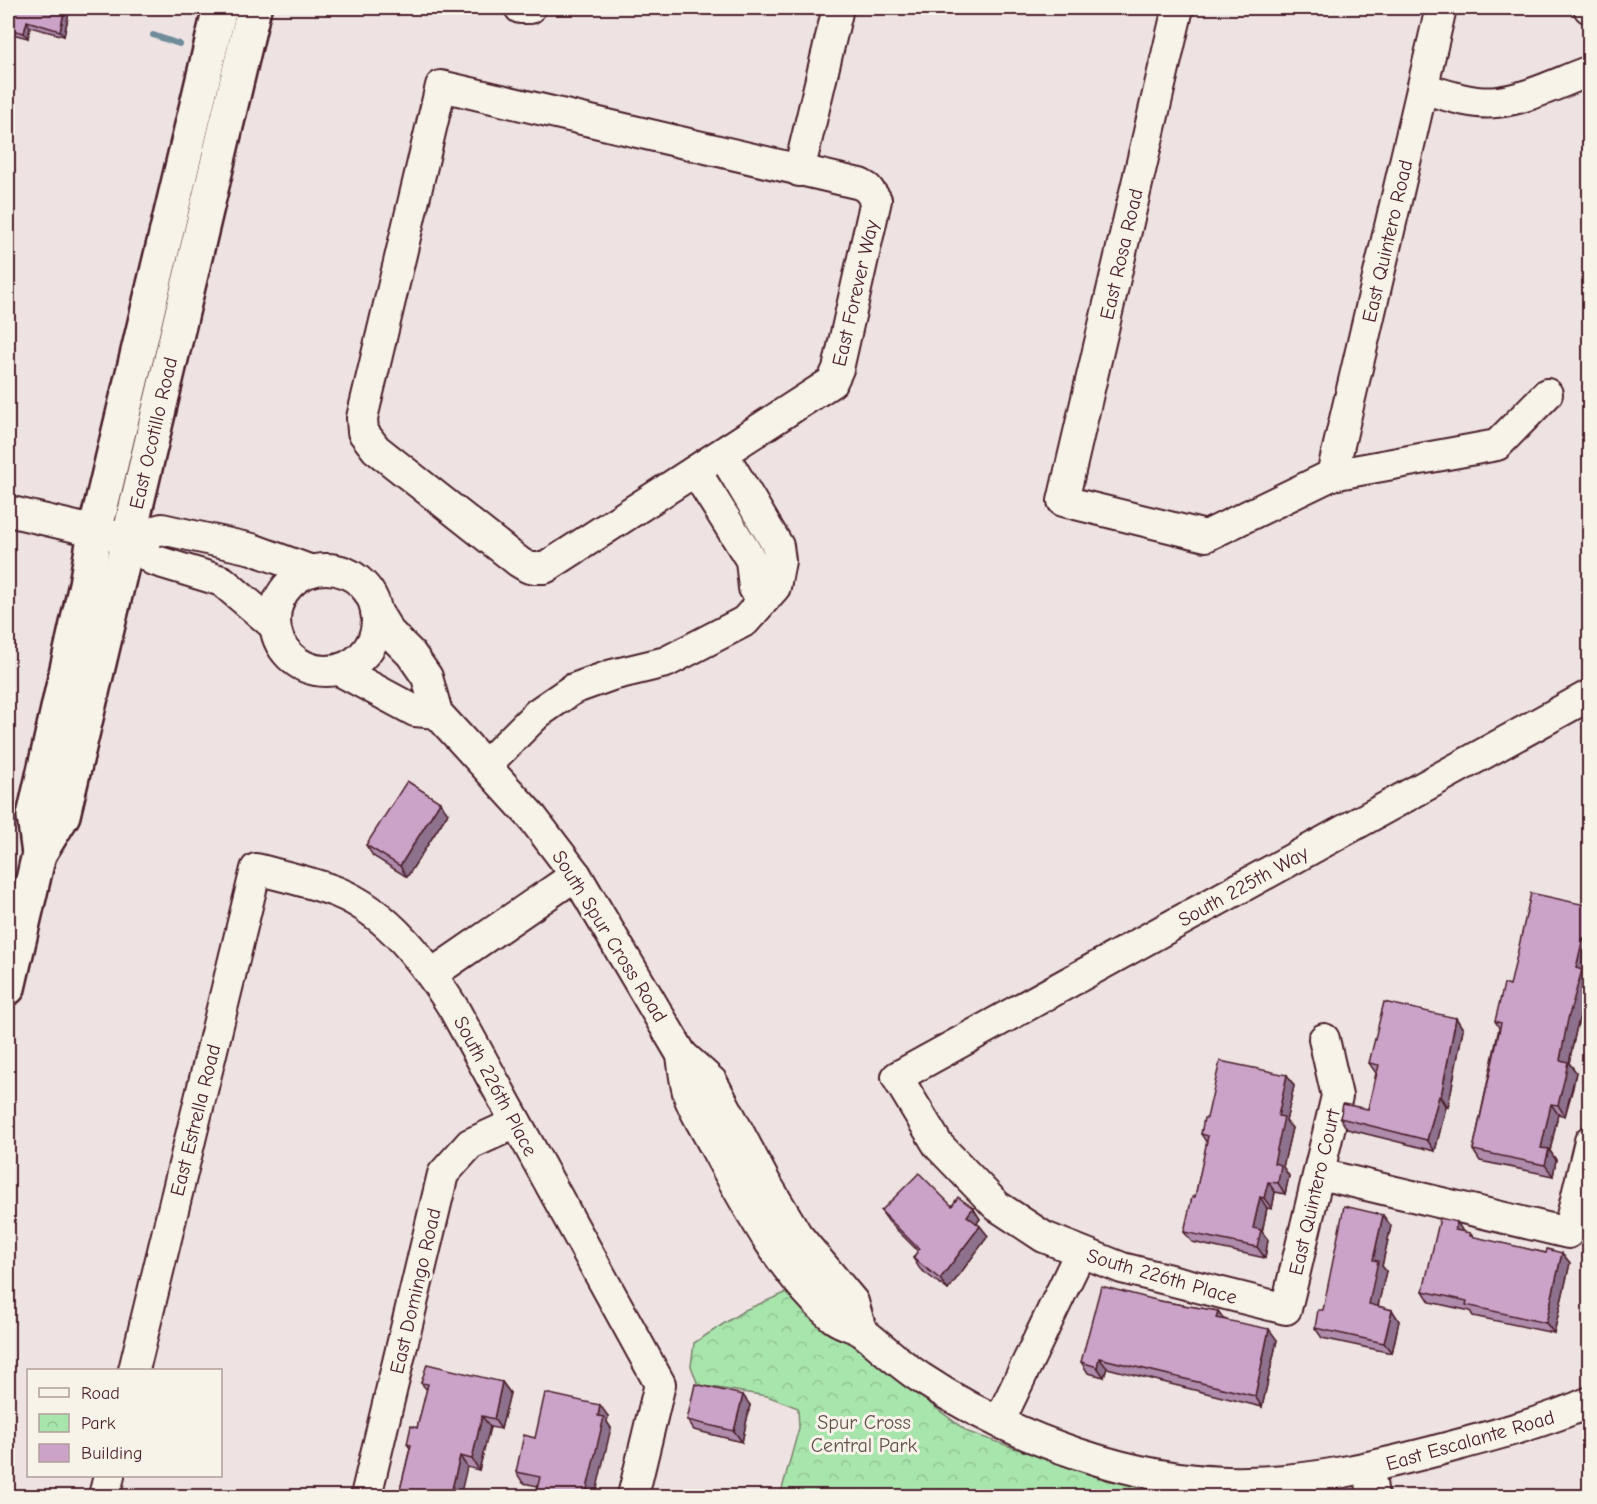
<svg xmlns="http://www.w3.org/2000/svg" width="1597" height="1504" viewBox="0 0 1597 1504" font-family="'Comic Neue',sans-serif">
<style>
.park{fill:url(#park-crowns);stroke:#79826c;stroke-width:1.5}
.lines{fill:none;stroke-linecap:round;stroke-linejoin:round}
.stream{stroke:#6d8b9a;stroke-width:6}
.minor-casing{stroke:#4a1f2b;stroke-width:34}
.major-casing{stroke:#4a1f2b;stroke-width:38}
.minor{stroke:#f7f3e8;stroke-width:30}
.major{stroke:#f7f3e8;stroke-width:33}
.wall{fill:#af8bac;stroke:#4a1f2b;stroke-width:1.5}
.shaded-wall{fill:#8e718c;stroke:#4a1f2b;stroke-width:1.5}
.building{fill:#cba2c8;stroke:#4a1f2b;stroke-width:1.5}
.labels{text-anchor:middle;stroke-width:6;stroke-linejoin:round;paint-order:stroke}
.street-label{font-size:20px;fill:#4a1f2b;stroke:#f7f3e8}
.park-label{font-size:20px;fill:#62504b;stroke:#f7f3e8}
</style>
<defs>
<pattern id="park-crowns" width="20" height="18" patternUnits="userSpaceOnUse" patternTransform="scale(1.5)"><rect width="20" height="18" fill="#a8e5ac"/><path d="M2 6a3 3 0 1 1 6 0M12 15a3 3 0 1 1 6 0" fill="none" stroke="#92c494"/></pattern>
</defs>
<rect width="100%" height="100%" fill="#eee3e2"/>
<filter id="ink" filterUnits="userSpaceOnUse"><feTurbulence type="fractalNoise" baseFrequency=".0167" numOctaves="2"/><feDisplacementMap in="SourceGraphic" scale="12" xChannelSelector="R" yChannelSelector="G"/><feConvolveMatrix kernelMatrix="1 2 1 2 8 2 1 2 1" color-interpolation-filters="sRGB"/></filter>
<g filter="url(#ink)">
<path class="park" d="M 795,1289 L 853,1345 L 968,1432 L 1109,1481 L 1223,1490 L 1314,1486 L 1320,1496 L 780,1496 L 799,1428 L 798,1408 L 767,1396 L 698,1385 L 691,1366 L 694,1343 L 745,1310 Z"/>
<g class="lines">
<path class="stream" d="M 153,35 L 179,44"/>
<defs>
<g id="minor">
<path d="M 520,8 L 530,8"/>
<path d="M 1178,8 L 1063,501 L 1206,536 L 1332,475 L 1497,445 L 1547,394"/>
<path d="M 1589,8 L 1590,8"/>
<path d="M 441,86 L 860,184 L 867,188 L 876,200 L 838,369 L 832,382 L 545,568 L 529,568 L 519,562 L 376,449 L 363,432 L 362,418 Z"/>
<path d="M 1423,88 C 1445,95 1474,105 1497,102 C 1530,98 1559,82 1590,71"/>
<path d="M 799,171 L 838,8"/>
<path d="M 696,472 L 751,560 L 754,588 L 761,599"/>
<path d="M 1332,475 L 1441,8"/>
<path d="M 8,511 L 127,539 L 153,560 L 222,581 L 275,626"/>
<path d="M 127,539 L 162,529 L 252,549 L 312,571"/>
<circle cx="326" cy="620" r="51"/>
<path d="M 376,611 L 389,632 L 411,654 L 427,677 L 437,713 L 532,817 L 576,875 L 682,1055 L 712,1082 L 765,1182 L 797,1235 L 853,1302 L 861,1330"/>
<path d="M 339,670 L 415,711 L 437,713"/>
<path d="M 486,765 L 538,713 L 573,689 L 612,675 L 666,662 L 745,621 L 775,587 L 780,561 L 778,546 L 723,454"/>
<path d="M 432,974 L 576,875"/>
<path d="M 1324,1039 L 1337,1096 L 1286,1309 L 1122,1268 L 1044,1237 L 997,1206 L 938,1145 L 897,1077 L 1590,695"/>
<path d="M 682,1055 C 684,1069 685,1086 690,1099 C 697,1116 708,1133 716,1149 C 747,1206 784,1276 834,1318 C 843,1325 856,1326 864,1333 C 883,1348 901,1365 921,1378 C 1011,1438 1139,1485 1248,1482 C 1312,1481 1373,1467 1435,1451 C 1487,1437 1540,1424 1590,1402"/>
<path d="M 1320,1174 L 1568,1233 L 1590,1141"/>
<path d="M 134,1370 L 256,869 C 283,876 311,882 337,892 C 389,913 425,963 454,1009 L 660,1384 L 633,1496"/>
<path d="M 999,1422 L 1080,1253"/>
<path d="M 1369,1469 L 1373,1496"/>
<path d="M 104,1496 L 109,1476"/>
<path d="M 366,1496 L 443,1174 L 470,1144 L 516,1123"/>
</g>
<g id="major">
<path d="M 39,854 L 63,815 L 254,8"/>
<path d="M 8,988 L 39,854 L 34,816 L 86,584 L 95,532 L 220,8"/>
</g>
</defs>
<use href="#minor" class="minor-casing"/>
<use href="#major" class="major-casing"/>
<use href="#minor" class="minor"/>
<use href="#major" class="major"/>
</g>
<g class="wall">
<path d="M 8,8 L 70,8 L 64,36 L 30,27 L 28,38 L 8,33 Z"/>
<path d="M 448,813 L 407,877 L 373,856 L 366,845 Z"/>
<path d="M 1590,906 L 1590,952 L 1585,973 L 1590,980 L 1590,981 L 1576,1030 L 1569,1063 L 1576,1072 L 1573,1088 L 1565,1116 L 1558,1114 L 1550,1151 L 1556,1160 L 1553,1176 L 1480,1161 L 1473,1150 L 1499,1028 L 1495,1021 L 1510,986 Z"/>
<path d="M 1456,1018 L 1463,1029 L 1448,1107 L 1446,1107 L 1435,1151 L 1347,1129 L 1340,1118 L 1368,1109 L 1376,1073 L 1369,1063 Z"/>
<path d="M 1287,1075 L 1294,1086 L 1286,1121 L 1292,1128 L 1283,1167 L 1289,1176 L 1285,1194 L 1275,1192 L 1272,1209 L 1267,1208 L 1262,1232 L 1268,1240 L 1265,1258 L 1192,1242 L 1184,1232 L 1195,1197 L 1207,1143 L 1201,1134 L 1207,1118 Z"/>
<path d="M 952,1206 L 973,1208 L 980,1219 L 977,1223 L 988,1236 L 948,1290 L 920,1269 L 913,1258 L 918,1251 L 889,1222 L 881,1211 Z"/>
<path d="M 1391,1226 L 1382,1266 L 1386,1271 L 1378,1306 L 1392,1310 L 1399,1321 L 1392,1353 L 1322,1338 L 1315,1328 L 1323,1310 Z"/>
<path d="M 1464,1232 L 1470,1233 L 1473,1237 L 1546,1253 L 1562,1253 L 1570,1263 L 1554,1333 L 1473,1316 L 1470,1311 L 1430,1302 L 1423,1291 Z"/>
<path d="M 1160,1301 L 1218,1311 L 1224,1319 L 1277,1340 L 1262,1407 L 1107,1368 L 1104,1377 L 1088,1373 L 1081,1362 Z"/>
<path d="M 502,1382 L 510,1393 L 501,1429 L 490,1427 L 479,1470 L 467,1467 L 402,1493 L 400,1490 L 410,1448 L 407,1444 L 417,1428 L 427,1390 L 421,1383 Z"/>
<path d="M 750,1405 L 742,1442 L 694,1430 L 687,1420 Z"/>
<path d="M 608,1416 L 607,1422 L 611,1428 L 538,1486 L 523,1483 L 516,1472 L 535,1438 Z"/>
</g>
<g class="shaded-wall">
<path d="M 65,8 L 70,8 L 64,36 L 60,31 Z"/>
<path d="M 27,21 L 30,27 L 28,38 L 24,33 Z"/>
<path d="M 440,802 L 448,813 L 407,877 L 400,866 Z"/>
<path d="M 1590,927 L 1590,943 L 1587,939 Z"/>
<path d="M 1583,938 L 1590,948 L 1585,973 L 1590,980 L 1590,981 L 1576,1030 L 1569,1063 L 1576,1072 L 1565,1116 L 1558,1105 L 1560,1060 L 1576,968 Z"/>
<path d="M 1456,1018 L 1463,1029 L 1448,1107 L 1441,1096 Z"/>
<path d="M 1287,1075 L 1294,1086 L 1286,1121 L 1292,1128 L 1283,1167 L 1289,1176 L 1285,1194 L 1278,1183 L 1274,1163 L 1278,1116 Z"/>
<path d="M 1439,1096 L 1446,1107 L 1435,1151 L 1427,1140 Z"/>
<path d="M 1551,1104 L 1558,1114 L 1550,1151 L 1556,1160 L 1553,1176 L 1545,1165 L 1541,1148 Z"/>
<path d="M 1268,1182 L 1275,1192 L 1272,1209 L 1264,1198 Z"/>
<path d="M 1260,1197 L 1267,1208 L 1262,1232 L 1268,1240 L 1265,1258 L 1257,1247 L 1253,1228 Z"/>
<path d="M 973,1208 L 980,1219 L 974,1226 L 967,1216 Z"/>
<path d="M 1383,1215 L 1391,1226 L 1382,1266 L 1386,1271 L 1376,1315 L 1369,1304 L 1373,1260 Z"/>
<path d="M 1457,1222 L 1464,1233 L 1455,1230 Z"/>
<path d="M 980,1226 L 988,1236 L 948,1290 L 940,1279 Z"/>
<path d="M 1562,1253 L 1570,1263 L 1554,1333 L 1546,1323 Z"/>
<path d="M 1392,1310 L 1399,1321 L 1392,1353 L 1384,1343 Z"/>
<path d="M 1218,1311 L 1225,1321 L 1216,1318 Z"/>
<path d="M 1269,1329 L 1277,1340 L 1262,1407 L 1255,1396 Z"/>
<path d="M 1099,1358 L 1107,1368 L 1104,1377 L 1097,1367 Z"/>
<path d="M 502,1382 L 510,1393 L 501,1429 L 494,1419 Z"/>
<path d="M 743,1395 L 750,1405 L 742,1442 L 734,1431 Z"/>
<path d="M 600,1405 L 608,1416 L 607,1422 L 611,1428 L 595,1497 L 585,1497 Z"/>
<path d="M 482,1416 L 490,1427 L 479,1470 L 472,1459 Z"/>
<path d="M 460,1456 L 467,1467 L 460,1497 L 450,1497 Z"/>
</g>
<g class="building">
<path d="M 8,8 L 65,8 L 60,31 L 27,21 L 24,33 L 8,29 Z"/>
<path d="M 407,781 L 440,802 L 400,866 L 366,845 Z"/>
<path d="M 1531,893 L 1590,906 L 1590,927 L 1587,939 L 1583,938 L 1576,968 L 1582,970 L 1568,1019 L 1560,1060 L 1568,1062 L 1565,1077 L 1558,1105 L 1551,1104 L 1541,1148 L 1549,1149 L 1545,1165 L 1473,1150 L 1501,1023 L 1495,1021 L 1504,984 L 1510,986 Z"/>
<path d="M 1384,1002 L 1456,1018 L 1441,1096 L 1439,1096 L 1427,1140 L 1340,1118 L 1343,1104 L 1368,1109 L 1379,1065 L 1369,1063 Z"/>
<path d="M 1220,1061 L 1287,1075 L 1278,1116 L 1284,1117 L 1274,1163 L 1281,1165 L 1278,1183 L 1268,1182 L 1264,1198 L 1260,1197 L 1253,1228 L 1261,1230 L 1257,1247 L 1184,1232 L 1192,1197 L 1195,1197 L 1208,1136 L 1201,1134 L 1204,1118 L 1207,1118 Z"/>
<path d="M 919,1173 L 952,1206 L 958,1197 L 973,1208 L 967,1216 L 980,1226 L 940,1279 L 913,1258 L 919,1249 L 881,1211 Z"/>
<path d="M 1344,1206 L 1383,1215 L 1373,1260 L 1378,1261 L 1369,1304 L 1392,1310 L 1384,1343 L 1315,1328 L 1318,1310 L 1323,1310 Z"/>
<path d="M 1440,1218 L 1457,1222 L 1455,1230 L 1470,1233 L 1470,1236 L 1546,1253 L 1547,1249 L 1562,1253 L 1546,1323 L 1466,1305 L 1467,1301 L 1423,1291 Z"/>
<path d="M 1101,1286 L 1160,1301 L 1218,1311 L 1216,1318 L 1269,1329 L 1255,1396 L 1099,1358 L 1097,1367 L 1081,1362 Z"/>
<path d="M 427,1364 L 502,1382 L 494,1419 L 482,1416 L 472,1459 L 460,1456 L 450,1497 L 401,1497 L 402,1491 L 400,1490 L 411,1445 L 407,1444 L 411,1426 L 417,1428 L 428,1384 L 421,1383 Z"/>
<path d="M 695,1384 L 743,1395 L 734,1431 L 687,1420 Z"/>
<path d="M 545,1393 L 600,1405 L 598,1416 L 604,1417 L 585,1497 L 535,1497 L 540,1477 L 516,1472 L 524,1435 L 535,1438 Z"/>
</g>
</g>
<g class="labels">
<g class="street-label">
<text transform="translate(1387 241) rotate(-77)" y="7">East Quintero Road</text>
<text transform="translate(1121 254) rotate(-77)" y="7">East Rosa Road</text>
<text transform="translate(855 293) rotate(-77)" y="7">East Forever Way</text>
<text transform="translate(153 433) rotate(-77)" y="7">East Ocotillo Road</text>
<text transform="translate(1243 886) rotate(-29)" y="7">South 225th Way</text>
<text transform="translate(610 936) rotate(58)" y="7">South Spur Cross Road</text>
<text transform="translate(496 1086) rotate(62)" y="7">South 226th Place</text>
<text transform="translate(195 1120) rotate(-76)" y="7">East Estrella Road</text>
<text transform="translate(1314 1192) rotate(-77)" y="7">East Quintero Court</text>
<text transform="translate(1162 1276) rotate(16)" y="7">South 226th Place</text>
<text transform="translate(415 1291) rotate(-77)" y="7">East Domingo Road</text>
<text transform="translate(1470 1440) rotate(-16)" y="7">East Escalante Road</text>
</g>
<g class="park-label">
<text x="864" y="1429">Spur Cross<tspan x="864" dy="23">Central Park</tspan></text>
</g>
</g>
<rect width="1597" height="1504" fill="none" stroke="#f7f3e8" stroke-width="30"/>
<rect x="15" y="15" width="1567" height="1474" fill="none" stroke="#4a1f2b" stroke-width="2" filter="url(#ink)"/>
<rect x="27" y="1369" width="195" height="108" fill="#f7f3e8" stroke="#b29e9c" stroke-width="1.5"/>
<rect x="39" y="1388" width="30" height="9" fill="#f7f3e8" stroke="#b29e9c" stroke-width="1.5"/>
<text x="81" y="1399" font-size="18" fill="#4a1f2b">Road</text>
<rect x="39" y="1414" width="30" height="18" fill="url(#park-crowns)" stroke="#b29e9c" stroke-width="1.5"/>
<text x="81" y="1429" font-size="18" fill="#4a1f2b">Park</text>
<rect x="39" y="1444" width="30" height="18" fill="#cba2c8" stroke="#b29e9c" stroke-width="1.5"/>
<text x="81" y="1459" font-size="18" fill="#4a1f2b">Building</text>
</svg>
